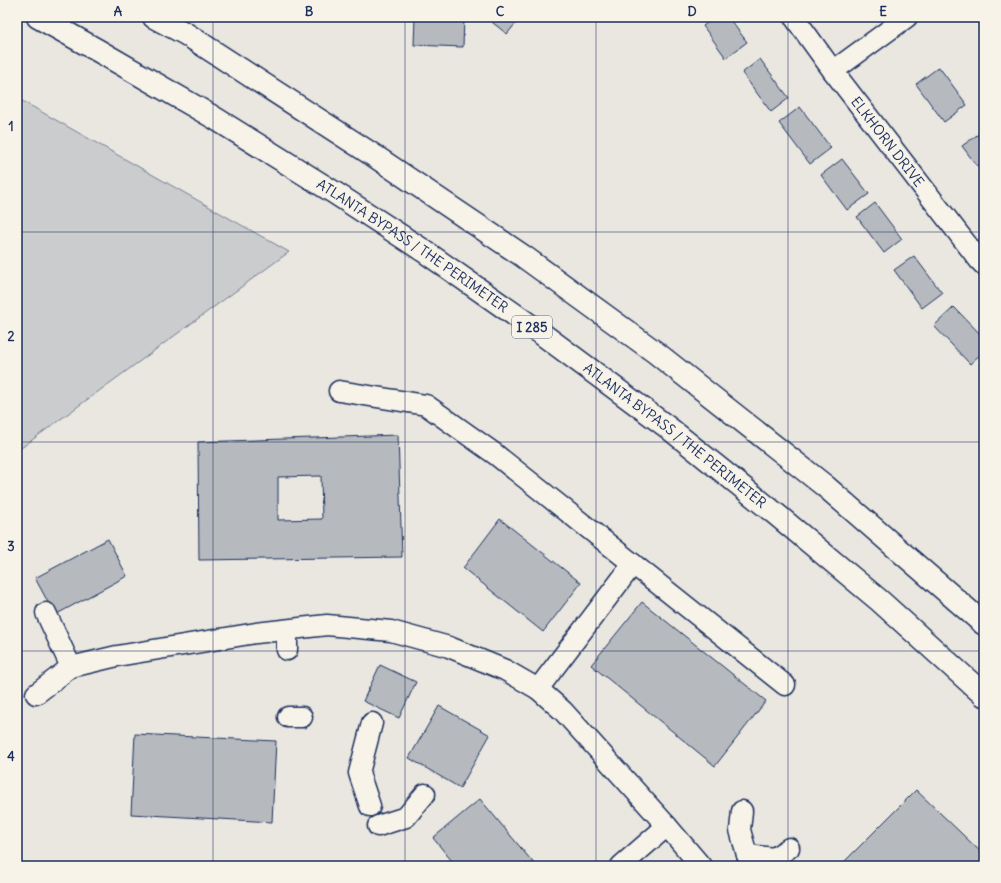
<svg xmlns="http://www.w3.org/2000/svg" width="1001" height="883" viewBox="0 0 1001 883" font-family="Delius,sans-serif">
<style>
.green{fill:#cbcccd;stroke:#737e96}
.building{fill:#b6babf;stroke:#1b2f5e;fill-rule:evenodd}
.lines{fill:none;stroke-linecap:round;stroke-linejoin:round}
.minor-casing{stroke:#1b2f5e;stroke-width:23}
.highway-casing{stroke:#1b2f5e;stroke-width:25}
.minor{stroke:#f7f3e8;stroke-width:20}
.highway{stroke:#f7f3e8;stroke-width:22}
.grid{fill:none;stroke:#1b2f5e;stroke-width:1;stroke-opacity:0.55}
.labels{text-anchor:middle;stroke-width:3;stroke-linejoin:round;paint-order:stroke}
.shield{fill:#f7f3e8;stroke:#5d6a87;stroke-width:1}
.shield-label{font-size:13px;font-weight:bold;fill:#1b2f5e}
.street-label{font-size:14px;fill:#1b2f5e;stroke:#f7f3e8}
.neatline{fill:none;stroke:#1b2f5e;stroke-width:1.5}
.grid-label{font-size:13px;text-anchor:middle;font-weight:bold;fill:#1b2f5e}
</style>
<rect width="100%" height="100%" fill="#eae7e0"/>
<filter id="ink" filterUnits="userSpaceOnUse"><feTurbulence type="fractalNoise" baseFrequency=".025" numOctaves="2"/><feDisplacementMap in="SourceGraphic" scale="8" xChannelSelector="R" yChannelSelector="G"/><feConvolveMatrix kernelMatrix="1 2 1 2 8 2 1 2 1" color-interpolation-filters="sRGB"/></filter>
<g filter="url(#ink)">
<path class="green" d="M 17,98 L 289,252 L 17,451 Z"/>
<g class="building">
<path d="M 415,17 L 464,17 L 463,47 L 414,45 Z"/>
<path d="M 490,17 L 521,17 L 507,34 L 488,19 Z"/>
<path d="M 715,17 L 728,17 L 747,42 L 726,58 L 703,26 Z"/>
<path d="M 760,59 L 789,98 L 771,112 L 742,73 Z"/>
<path d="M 939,67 L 967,105 L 944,122 L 916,84 Z"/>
<path d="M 800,107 L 831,148 L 810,164 L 779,123 Z"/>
<path d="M 984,130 L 984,161 L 977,166 L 962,146 Z"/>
<path d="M 842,159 L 869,194 L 847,210 L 821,175 Z"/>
<path d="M 875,203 L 902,239 L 884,253 L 857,217 Z"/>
<path d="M 914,256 L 942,293 L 922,308 L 894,270 Z"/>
<path d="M 954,307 L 984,338 L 984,351 L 970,364 L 934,326 Z"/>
<path d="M 398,435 L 402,557 L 199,560 L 198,442 ZM 321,476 L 322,519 L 278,520 L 278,477 Z"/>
<path d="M 500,519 L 581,583 L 543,632 L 463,568 Z"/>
<path d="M 108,539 L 127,576 L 55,615 L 35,578 Z"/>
<path d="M 642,602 L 766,701 L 715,766 L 591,665 Z"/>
<path d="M 380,665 L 416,682 L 399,718 L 363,701 Z"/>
<path d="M 439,706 L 490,735 L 460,788 L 409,758 Z"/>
<path d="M 135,734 L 276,741 L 272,822 L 131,814 Z"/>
<path d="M 916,790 L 984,855 L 984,866 L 840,866 Z"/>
<path d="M 480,799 L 536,866 L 456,866 L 433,838 Z"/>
</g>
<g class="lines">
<defs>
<g id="minor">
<path id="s1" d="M 794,17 L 833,71 L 979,260 L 984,265"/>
<path d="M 833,71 L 907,17"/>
<path d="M 339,391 L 426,405 L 495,454 L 785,685"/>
<path d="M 46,613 L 71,667"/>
<path d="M 287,630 L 287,650"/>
<path d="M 538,689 L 633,564"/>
<path d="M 36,694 L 71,667 L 117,656 L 256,633 L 327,625 L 391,631 L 449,647 L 505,670 L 538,689 L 563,711 L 667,826 L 701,866"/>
<path d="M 288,717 L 302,717"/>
<path d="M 370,806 L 359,773 L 372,723"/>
<path d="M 742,811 L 740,830 L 747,855"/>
<path d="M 378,826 L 406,817 L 425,794"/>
<path d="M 747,855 L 774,858 L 789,848"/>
<path d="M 621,866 L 667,826"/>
</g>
<g id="highway">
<path id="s2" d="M 38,17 L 97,50 L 213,117 L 335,193 L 424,251 L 538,331 L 670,429 L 777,515 L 880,601 L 984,695"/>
<path d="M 154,17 L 186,34 L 373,155 L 523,256 L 655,352 L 825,486 L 984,624"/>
</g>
</defs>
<use href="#minor" class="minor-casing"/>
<use href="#highway" class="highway-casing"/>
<use href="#minor" class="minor"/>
<use href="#highway" class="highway"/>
</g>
</g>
<path class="grid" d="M 213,17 L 213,866M 405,17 L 405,866M 596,17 L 596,866M 788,17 L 788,866M 17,232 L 984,232M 17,442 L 984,442M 17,651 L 984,651"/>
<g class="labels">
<rect class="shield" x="512" y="316" width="40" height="22" rx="3"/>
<g class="shield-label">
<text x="532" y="332">I 285</text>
</g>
<g class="street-label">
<text dy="5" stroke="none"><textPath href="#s1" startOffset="156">ELKHORN DRIVE</textPath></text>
<text dy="5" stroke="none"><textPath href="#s2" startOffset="439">ATLANTA BYPASS / THE PERIMETER</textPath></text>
<text dy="5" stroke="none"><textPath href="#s2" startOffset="763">ATLANTA BYPASS / THE PERIMETER</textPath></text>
</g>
</g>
<rect width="1001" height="883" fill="none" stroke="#f7f3e8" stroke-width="44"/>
<rect x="22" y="22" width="957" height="839" class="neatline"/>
<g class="grid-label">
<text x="118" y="16">A</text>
<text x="309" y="16">B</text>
<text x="500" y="16">C</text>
<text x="692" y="16">D</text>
<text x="883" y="16">E</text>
<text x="11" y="131">1</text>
<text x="11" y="341">2</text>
<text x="11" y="551">3</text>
<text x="11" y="761">4</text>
</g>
</svg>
